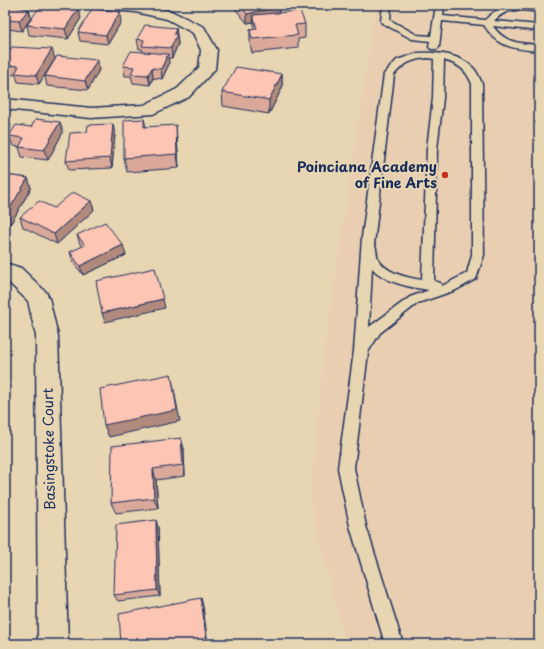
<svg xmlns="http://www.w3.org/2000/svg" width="544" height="649" viewBox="0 0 544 649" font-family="'Playpen Sans',sans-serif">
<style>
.built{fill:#eaceb1}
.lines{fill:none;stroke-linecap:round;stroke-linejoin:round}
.lane-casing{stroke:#1b2f5e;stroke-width:3}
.street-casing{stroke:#1b2f5e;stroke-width:3}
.lane{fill:#e8d6b3;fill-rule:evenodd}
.street{fill:#e8d6b3;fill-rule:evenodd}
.wall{fill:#daa99a;stroke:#1b2f5e}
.shaded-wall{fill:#b18a7d;stroke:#1b2f5e}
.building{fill:#fdc5b3;stroke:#1b2f5e}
.poi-dot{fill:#c8321e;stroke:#e8d6b3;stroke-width:1.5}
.labels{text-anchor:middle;stroke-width:4;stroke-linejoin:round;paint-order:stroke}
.poi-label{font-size:14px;font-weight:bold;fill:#1b2f5e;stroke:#e8d6b3;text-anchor:end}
.street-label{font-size:14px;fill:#1b2f5e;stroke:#e8d6b3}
</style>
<rect width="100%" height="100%" fill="#e8d6b3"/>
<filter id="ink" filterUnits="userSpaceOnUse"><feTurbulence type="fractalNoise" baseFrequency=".025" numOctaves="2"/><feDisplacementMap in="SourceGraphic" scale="8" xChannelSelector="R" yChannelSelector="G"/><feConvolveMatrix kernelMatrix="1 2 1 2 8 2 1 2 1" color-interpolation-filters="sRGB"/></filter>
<g filter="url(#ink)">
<path class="built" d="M 376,5 L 539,5 L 539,644 L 346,644 L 310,501 L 325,345 Z"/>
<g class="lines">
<defs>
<g id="lane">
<path d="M 383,5 L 391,5 L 390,20 L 417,35 L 431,36 L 436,5 L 444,5 L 443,16 L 485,20 C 503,2 515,4 539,6 L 539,12 C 519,10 509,6 494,21 L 539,25 L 539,31 L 493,26 C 504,43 521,44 539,45 L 539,51 C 515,49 498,48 484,25 L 442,21 L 439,47 L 437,49 L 431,49 L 429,47 L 430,41 L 412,39 L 382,23 L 381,21 Z"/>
<path d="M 418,53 C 437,52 462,54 475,70 C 478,74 480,79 482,84 L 484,255 L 476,279 L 456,290 L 418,303 L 380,333 L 368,352 L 354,468 L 366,526 L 403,644 L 385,644 L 350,526 L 338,468 L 354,351 L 362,237 L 384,74 L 397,60 ZM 428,58 L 434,59 L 433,98 L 427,149 L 422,280 C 408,278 386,273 378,259 C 376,254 377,248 374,244 L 394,75 C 404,63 412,59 428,58 ZM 444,60 C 459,65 466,69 472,84 L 472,255 L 467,273 L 442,286 L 440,283 L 434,281 L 437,149 L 443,98 ZM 372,268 C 386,283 409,287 429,290 L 410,297 L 369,327 Z"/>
</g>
<g id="street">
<path d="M 94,5 L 142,5 L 171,11 L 204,27 L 217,50 L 215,69 L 189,97 L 153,114 L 91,118 L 5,109 L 5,99 L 91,108 L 144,105 L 177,89 L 199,68 L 201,50 L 193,33 L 167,19 L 135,12 L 101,9 L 96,8 Z"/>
<path d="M 5,263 L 21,268 L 46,292 L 49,298 L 58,336 L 68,644 L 38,644 L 36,336 L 28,301 L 5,279 Z"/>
</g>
</defs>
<use href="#lane" class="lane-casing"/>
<use href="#street" class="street-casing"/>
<use href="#lane" class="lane"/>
<use href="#street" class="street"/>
</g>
<g class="wall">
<path d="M 5,5 L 29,9 L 31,18 L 22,31 L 8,29 L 5,33 Z"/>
<path d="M 202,5 L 212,5 L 209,8 Z"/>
<path d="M 232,5 L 278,5 L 279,13 L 305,24 L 305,38 L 298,39 L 298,48 L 252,53 L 250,44 L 250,30 L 254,29 L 254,22 L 247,23 Z"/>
<path d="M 81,18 L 68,39 L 29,35 L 27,25 Z"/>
<path d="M 121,22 L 108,44 L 80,41 L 78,32 Z"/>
<path d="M 176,28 L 178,44 L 172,58 L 168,58 L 169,64 L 162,79 L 153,78 L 150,85 L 133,83 L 131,76 L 125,76 L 123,66 L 143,52 L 142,49 L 139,49 L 137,39 Z"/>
<path d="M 5,57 L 55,59 L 39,84 L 18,82 L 16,75 L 5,74 Z"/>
<path d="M 99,70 L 88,90 L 47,86 L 45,76 Z"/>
<path d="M 282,74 L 282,88 L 269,114 L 223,106 L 222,92 Z"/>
<path d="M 144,119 L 146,127 L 177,139 L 179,168 L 127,172 L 124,158 Z"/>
<path d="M 63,132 L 48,160 L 22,157 L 19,147 L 13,146 L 9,136 Z"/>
<path d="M 87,132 L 115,134 L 112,168 L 69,170 L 66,161 Z"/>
<path d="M 5,175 L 28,178 L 31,188 L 10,225 L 5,224 Z"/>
<path d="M 91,201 L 94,210 L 57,244 L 23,227 L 20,217 L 54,208 Z"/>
<path d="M 77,235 L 126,255 L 83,275 L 73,262 L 70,252 L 82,247 L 80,244 Z"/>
<path d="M 181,438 L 184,449 L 185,476 L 156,480 L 158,508 L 116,513 L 111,503 Z"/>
<path d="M 158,527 L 160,596 L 118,601 L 114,595 Z"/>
</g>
<g class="shaded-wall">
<path d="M 279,6 L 279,15 L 253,15 L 254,22 L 247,23 L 247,14 Z"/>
<path d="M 29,9 L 31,18 L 22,31 L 19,21 Z"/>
<path d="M 78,9 L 81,18 L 68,39 L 65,29 Z"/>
<path d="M 120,12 L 121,22 L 108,44 L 106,35 Z"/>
<path d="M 5,20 L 8,29 L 5,33 Z"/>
<path d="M 176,28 L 178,44 L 172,58 L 171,48 L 174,34 Z"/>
<path d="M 52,49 L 55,59 L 39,84 L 36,75 Z"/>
<path d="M 168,54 L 169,64 L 162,79 L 161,69 Z"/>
<path d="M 97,60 L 99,70 L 88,90 L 85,81 Z"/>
<path d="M 152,68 L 153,78 L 150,85 L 148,75 Z"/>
<path d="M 282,74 L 282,88 L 269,114 L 269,100 Z"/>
<path d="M 7,116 L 11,126 L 5,135 L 5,119 Z"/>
<path d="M 60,122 L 63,132 L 48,160 L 44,150 Z"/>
<path d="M 113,124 L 115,134 L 112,168 L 110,158 Z"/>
<path d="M 176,125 L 177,139 L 179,168 L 177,154 Z"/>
<path d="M 28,178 L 31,188 L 10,225 L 6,215 Z"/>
<path d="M 91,201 L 94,210 L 57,244 L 54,234 Z"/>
<path d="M 123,245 L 126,255 L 83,275 L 80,266 Z"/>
<path d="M 163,299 L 165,308 L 105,322 L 102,313 Z"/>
<path d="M 5,361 L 7,364 L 7,411 L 5,412 Z"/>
<path d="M 171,374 L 180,421 L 109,437 L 104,425 Z"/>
<path d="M 181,438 L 184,449 L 185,476 L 183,465 Z"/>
<path d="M 153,469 L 156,480 L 158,508 L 154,498 Z"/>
<path d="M 5,502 L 7,505 L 5,524 Z"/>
<path d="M 156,520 L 158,527 L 160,596 L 157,590 Z"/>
<path d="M 201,598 L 203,606 L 208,644 L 207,644 Z"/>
</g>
<g class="building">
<path d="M 5,5 L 18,5 L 17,7 L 29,9 L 19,21 L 5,20 Z"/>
<path d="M 41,5 L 78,9 L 65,29 L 27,25 Z"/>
<path d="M 240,5 L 278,5 L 279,6 L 247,14 Z"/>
<path d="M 92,9 L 120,12 L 106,35 L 78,32 Z"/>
<path d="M 300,11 L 305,24 L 295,25 L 298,35 L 252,39 L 250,30 L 257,29 L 253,15 Z"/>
<path d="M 145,25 L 176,28 L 174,34 L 177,34 L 171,48 L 142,46 L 144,40 L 137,39 Z"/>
<path d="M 12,47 L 52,49 L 36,75 L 15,73 L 19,66 L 5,65 L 5,57 Z"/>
<path d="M 131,51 L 168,54 L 161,69 L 152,68 L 148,75 L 131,74 L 134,67 L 123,66 Z"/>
<path d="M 57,56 L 97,60 L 85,81 L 45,76 Z"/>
<path d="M 236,67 L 282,74 L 269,100 L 222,92 Z"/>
<path d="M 36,119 L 60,122 L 44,150 L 19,147 L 24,138 L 9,136 L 16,125 L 31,127 Z"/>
<path d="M 144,119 L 144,127 L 176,125 L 177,154 L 124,158 L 124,120 Z"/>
<path d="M 113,124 L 110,158 L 66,161 L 70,133 L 87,132 L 88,125 Z"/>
<path d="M 5,175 L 28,178 L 6,215 L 5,215 Z"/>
<path d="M 73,192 L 91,201 L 54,234 L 20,217 L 39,201 L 54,208 Z"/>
<path d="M 105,222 L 123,245 L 80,266 L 70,252 L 85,245 L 77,235 Z"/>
<path d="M 155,268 L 163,299 L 102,313 L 96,281 Z"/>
<path d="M 171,374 L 177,410 L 104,425 L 100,389 Z"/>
<path d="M 181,438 L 183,465 L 153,469 L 154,498 L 111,503 L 112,446 Z"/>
<path d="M 156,520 L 157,590 L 114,595 L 116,525 Z"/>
<path d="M 201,598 L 207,644 L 121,644 L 119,614 Z"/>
</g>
</g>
<circle class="poi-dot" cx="445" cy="175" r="4"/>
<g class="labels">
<g class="poi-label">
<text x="437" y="172">Poinciana Academy<tspan x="437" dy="16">of Fine Arts</tspan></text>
</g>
<g class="street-label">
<text transform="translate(49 449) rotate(-91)" y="5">Basingstoke Court</text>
</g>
</g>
<rect width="544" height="649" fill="none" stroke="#e8d6b3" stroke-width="20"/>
<rect x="10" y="10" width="524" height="629" fill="none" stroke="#1b2f5e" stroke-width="1.5" filter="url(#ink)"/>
</svg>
